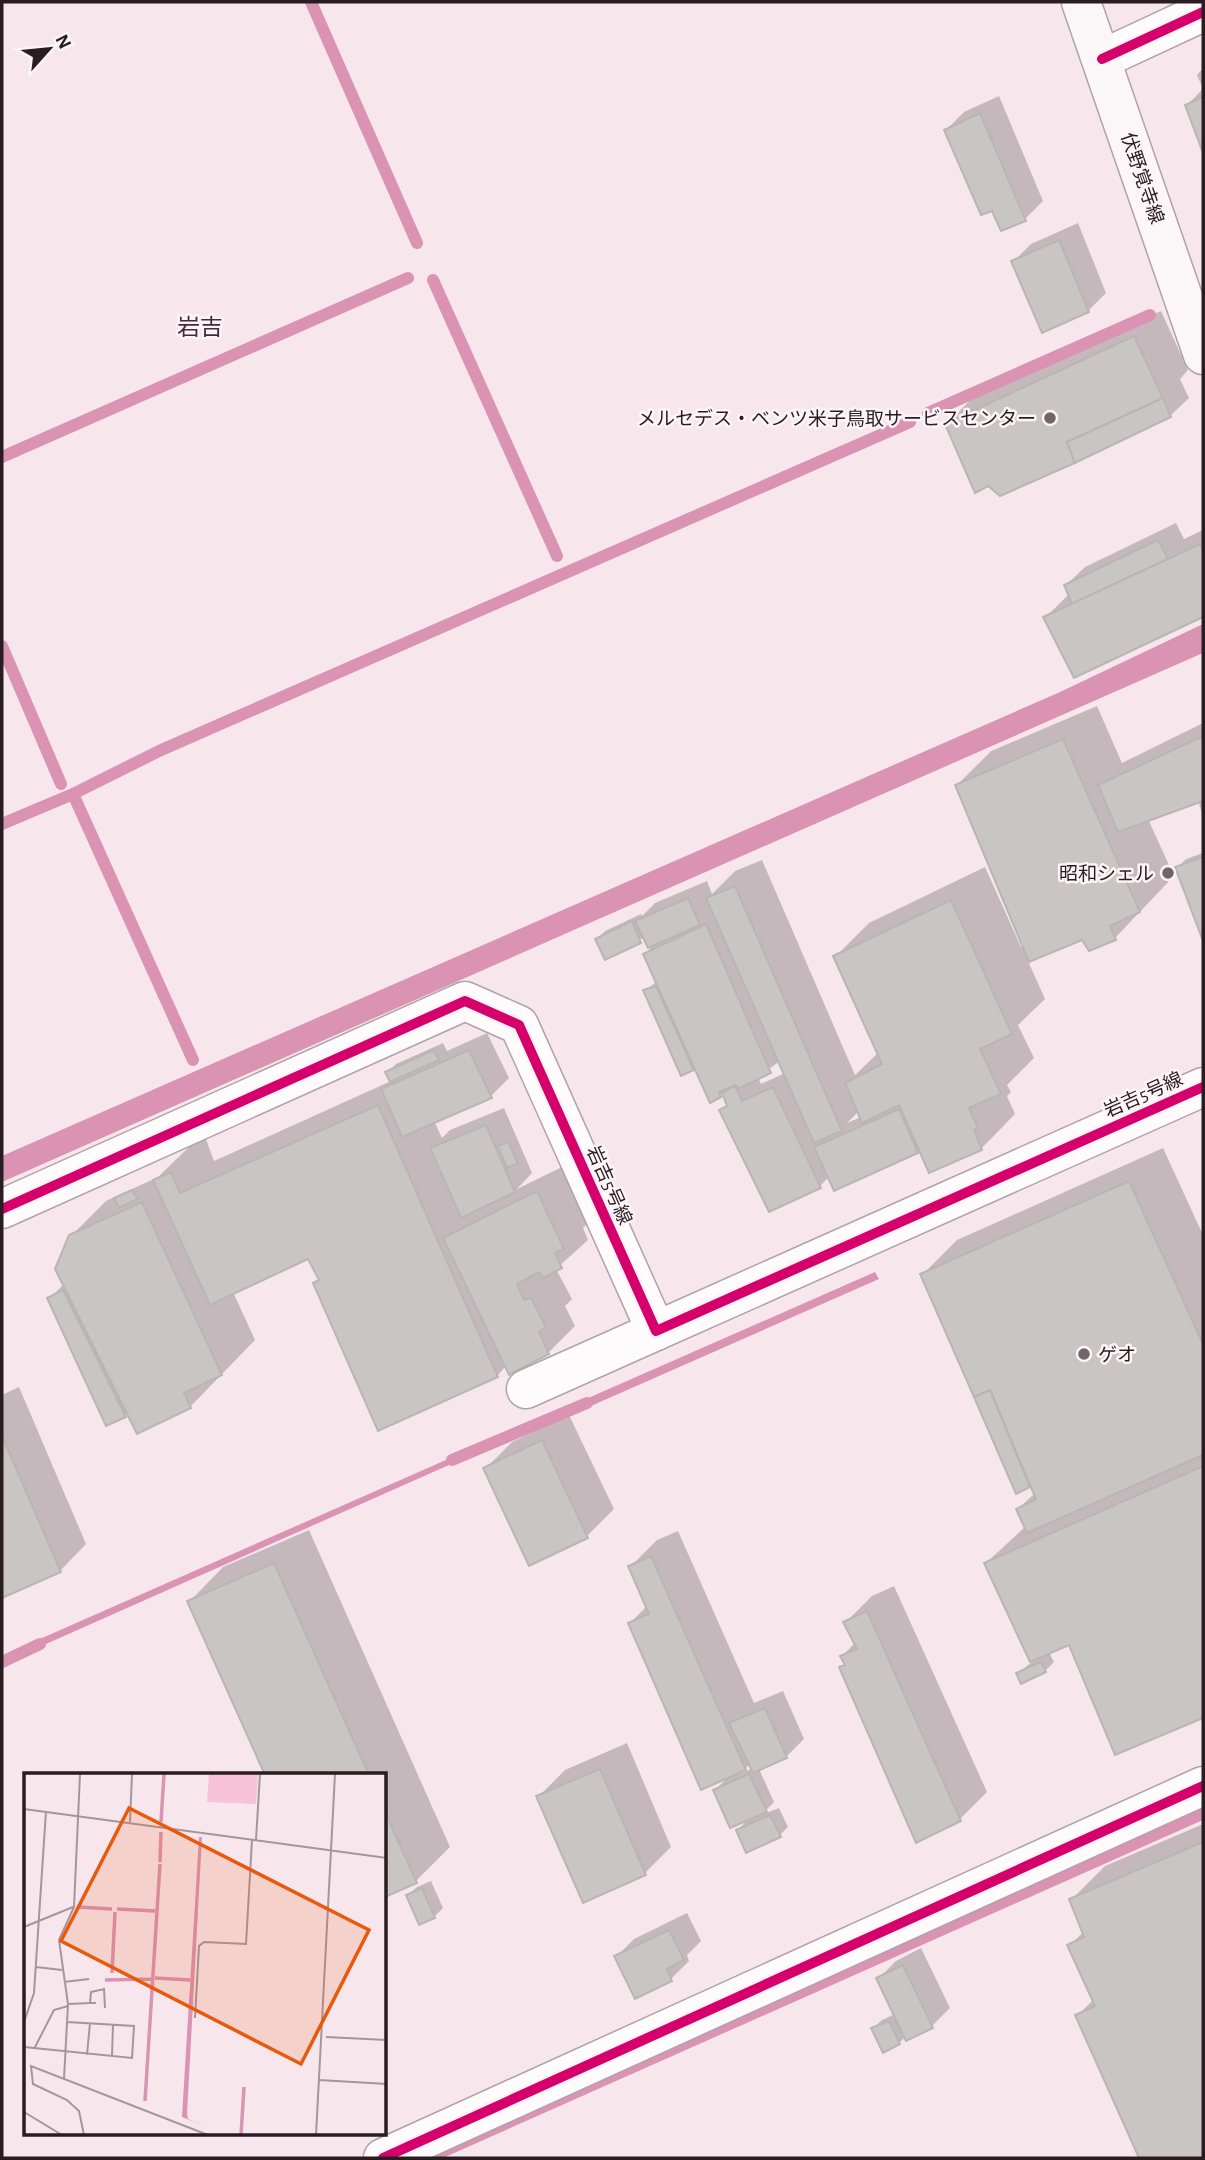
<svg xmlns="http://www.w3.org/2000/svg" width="1205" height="2160" viewBox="0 0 1205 2160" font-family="'Alegreya Sans','Noto Sans JP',sans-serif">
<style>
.water{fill:#da93b3}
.shadow{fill:#0003;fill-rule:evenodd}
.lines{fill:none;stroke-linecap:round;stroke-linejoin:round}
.stream{stroke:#da93b3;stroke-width:12}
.building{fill:#c8c5c3;stroke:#b8b6b4;stroke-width:2}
.street-casing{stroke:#b0a3a8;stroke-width:41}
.secondary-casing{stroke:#b0a3a8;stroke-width:41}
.street{stroke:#fefbfc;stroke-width:38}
.secondary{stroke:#fbf7f9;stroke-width:38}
.cycleway-casing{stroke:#fcf4f7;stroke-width:15}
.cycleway{stroke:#d6006c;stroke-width:10}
.poi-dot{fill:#726469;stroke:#fcf4f7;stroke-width:2.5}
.labels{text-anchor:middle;stroke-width:5;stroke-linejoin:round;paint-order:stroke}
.street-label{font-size:19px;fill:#2a1d22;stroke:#fcf4f7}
.poi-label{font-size:19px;fill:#2a1d22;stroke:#fcf4f7;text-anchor:end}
.quarter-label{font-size:23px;fill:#452a36;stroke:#fcf4f7}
.inset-river{fill:none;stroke:#da93b3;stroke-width:3.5}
.inset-road{fill:none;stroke:#a5969c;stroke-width:2}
.view{fill:#e8590c;fill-opacity:0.15;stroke:#e8590c;stroke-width:3.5}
.inset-edge{fill:none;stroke:#2a1d22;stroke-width:3.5}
</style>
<rect width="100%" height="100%" fill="#f7e7ed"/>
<g class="water">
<path d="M 1203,624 L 1203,653 L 2,1182 L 2,1156 L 1060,692 Z"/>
<path d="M 875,1272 L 879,1279 L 575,1413 L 570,1406 Z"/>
<path d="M 464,1452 L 467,1457 L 28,1652 L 24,1646 Z"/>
<path d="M 1203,1806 L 1203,1820 L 443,2158 L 412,2158 Z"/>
</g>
<g class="shadow">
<path d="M 1203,68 L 1203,148 L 1187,105 L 1203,89 L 1197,75 Z"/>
<path d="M 999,96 L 1043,201 L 1025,219 L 993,209 L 946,130 L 964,112 Z"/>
<path d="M 1078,223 L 1106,293 L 1088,311 L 1013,262 L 1031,244 Z"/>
<path d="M 1161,311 L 1188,370 L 1180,379 L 1189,398 L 1170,416 L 988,484 L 947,424 L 973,397 Z"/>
<path d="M 1176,523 L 1184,539 L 1203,530 L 1203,615 L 1075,676 L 1045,618 L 1070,593 L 1066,585 L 1085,567 Z"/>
<path d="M 1097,706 L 1122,763 L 1203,723 L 1203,799 L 1148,819 L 1174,876 L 1115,938 L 1083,938 L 1028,961 L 1045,999 L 1018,1025 L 1034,1058 L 1007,1085 L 1011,1092 L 1007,1096 L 1015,1114 L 981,1149 L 920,1149 L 830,1176 L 820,1186 L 721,1110 L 728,1104 L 723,1092 L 720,1095 L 695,1066 L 693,1069 L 645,991 L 657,981 L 645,954 L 650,949 L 645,937 L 606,957 L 597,939 L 605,931 L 641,914 L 642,916 L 655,903 L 707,881 L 712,894 L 735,871 L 762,860 L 855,1075 L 879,1052 L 835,957 L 869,923 L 985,867 L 1021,947 L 1024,946 L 957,785 L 991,751 ZM 780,1061 L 785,1073 L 761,1084 L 758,1077 ZM 859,1111 L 861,1117 L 847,1123 Z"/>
<path d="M 1203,799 L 1203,817 L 1199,804 Z"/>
<path d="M 1203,853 L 1203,937 L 1177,868 L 1186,859 Z"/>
<path d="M 487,1033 L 509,1078 L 491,1096 L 434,1121 L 442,1138 L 450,1130 L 504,1108 L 532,1173 L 517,1189 L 564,1166 L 590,1221 L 583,1228 L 588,1240 L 556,1269 L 572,1299 L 565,1306 L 575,1326 L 548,1353 L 506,1366 L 497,1376 L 315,1283 L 320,1278 L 309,1257 L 233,1292 L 255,1340 L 190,1407 L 128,1412 L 125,1415 L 49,1299 L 64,1284 L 71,1236 L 106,1201 L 158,1177 L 190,1146 L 206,1139 L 214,1161 L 391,1081 L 387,1073 L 396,1064 L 443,1043 L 447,1051 Z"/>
<path d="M 1163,1148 L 1203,1235 L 1203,1716 L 1116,1752 L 1070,1643 L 1049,1652 L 1054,1662 L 1045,1671 L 1022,1682 L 1018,1673 L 1032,1662 L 986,1563 L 1026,1526 L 1018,1509 L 1035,1493 L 922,1275 L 957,1240 Z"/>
<path d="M 19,1387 L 86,1544 L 60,1571 L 2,1596 L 2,1395 Z"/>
<path d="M 569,1415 L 614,1509 L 587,1536 L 530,1563 L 485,1469 L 512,1442 Z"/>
<path d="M 309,1530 L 450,1847 L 416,1881 L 385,1895 L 385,1775 L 267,1775 L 189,1602 L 223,1567 Z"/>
<path d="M 678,1531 L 754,1703 L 783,1691 L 804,1739 L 786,1757 L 759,1769 L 774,1802 L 761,1815 L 779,1808 L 788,1827 L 780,1835 L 738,1830 L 750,1817 L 715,1790 L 728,1777 L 630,1623 L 648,1605 L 630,1567 L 657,1540 ZM 751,1763 L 753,1768 L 740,1774 Z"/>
<path d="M 894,1586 L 987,1792 L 960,1819 L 917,1840 L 841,1667 L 846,1663 L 842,1656 L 855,1643 L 845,1623 L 872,1596 Z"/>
<path d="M 627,1743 L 671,1847 L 645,1873 L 538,1797 L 565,1770 Z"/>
<path d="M 1203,1824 L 1203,2158 L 1141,2158 L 1077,2016 L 1094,1999 L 1070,1946 L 1084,1931 L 1071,1900 L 1105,1866 Z"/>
<path d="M 431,1881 L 443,1908 L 434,1917 L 408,1895 L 417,1887 Z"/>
<path d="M 687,1913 L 701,1941 L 687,1955 L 689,1961 L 671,1979 L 616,1957 L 634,1939 Z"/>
<path d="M 921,1948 L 950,2008 L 932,2026 L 906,2036 L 899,2043 L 873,2028 L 882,2020 L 895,2014 L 878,1979 L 896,1961 Z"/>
</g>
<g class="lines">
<g class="stream">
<path d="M 311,2 L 417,243"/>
<path d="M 433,280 L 557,556"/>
<path d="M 928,413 L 1150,315"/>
<path d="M 2,457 L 408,278"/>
<path d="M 2,646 L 61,784"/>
<path d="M 73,794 L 193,1060"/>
<path d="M 2,824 L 73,794 L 159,751 L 910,422"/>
<path d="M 452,1460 L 587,1403"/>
<path d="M 2,1662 L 40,1644"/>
</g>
</g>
<g class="building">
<path d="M 1203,97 L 1203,153 L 1185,105 Z"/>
<path d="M 980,113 L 1026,221 L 1001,231 L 992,211 L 981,215 L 944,130 Z"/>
<path d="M 1059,240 L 1089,312 L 1042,333 L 1011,261 Z"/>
<path d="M 1134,336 L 1163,398 L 1067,442 L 1075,463 L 1000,496 L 988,486 L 975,493 L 945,424 Z"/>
<path d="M 1163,398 L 1171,417 L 1075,463 L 1067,442 Z"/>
<path d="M 1158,540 L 1168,559 L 1072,604 L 1064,585 Z"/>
<path d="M 1200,544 L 1203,551 L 1203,617 L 1074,678 L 1043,617 Z"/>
<path d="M 1203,736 L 1203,801 L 1118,832 L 1098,785 Z"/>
<path d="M 1063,739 L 1140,912 L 1110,926 L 1116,940 L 1089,951 L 1082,940 L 1029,962 L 955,785 Z"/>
<path d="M 1203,857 L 1203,941 L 1175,867 Z"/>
<path d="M 735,886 L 842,1131 L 814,1143 L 706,898 Z"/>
<path d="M 688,898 L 700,925 L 648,948 L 635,921 Z"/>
<path d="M 951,900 L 1012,1034 L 980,1049 L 1001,1094 L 969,1108 L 978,1128 L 974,1130 L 982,1150 L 929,1173 L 899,1105 L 862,1123 L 845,1083 L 882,1064 L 833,956 Z"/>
<path d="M 632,921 L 641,943 L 605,960 L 595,939 Z"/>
<path d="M 706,924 L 771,1073 L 738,1089 L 736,1085 L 719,1092 L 721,1097 L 710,1103 L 643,954 Z"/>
<path d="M 656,986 L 694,1070 L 681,1076 L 643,990 Z"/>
<path d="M 434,1050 L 439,1060 L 390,1082 L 385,1072 Z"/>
<path d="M 469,1050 L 492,1098 L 402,1137 L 381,1089 Z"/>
<path d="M 735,1086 L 742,1101 L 773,1087 L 821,1188 L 769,1212 L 719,1110 L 727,1106 L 722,1093 Z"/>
<path d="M 378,1105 L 498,1377 L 378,1431 L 313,1283 L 319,1280 L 308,1259 L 210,1305 L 153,1180 L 171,1172 L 180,1193 Z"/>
<path d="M 899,1109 L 918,1153 L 834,1191 L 814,1147 Z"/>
<path d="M 486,1125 L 515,1192 L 461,1218 L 430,1148 Z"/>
<path d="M 508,1142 L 518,1163 L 507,1168 L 498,1146 Z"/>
<path d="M 1129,1181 L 1203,1344 L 1203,1455 L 1027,1533 L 1016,1509 L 1036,1499 L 990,1390 L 974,1397 L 920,1274 Z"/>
<path d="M 132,1190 L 138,1199 L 119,1208 L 114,1198 Z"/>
<path d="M 537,1191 L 564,1249 L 555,1253 L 562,1268 L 543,1278 L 539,1272 L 517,1284 L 524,1300 L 531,1298 L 546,1327 L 539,1332 L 549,1354 L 509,1375 L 443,1238 Z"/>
<path d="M 142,1202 L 222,1375 L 184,1393 L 191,1408 L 137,1434 L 55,1269 L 69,1235 Z"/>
<path d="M 63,1290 L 126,1417 L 106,1426 L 47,1298 Z"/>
<path d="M 990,1390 L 1030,1487 L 1016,1494 L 974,1397 Z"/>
<path d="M 2,1436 L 61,1572 L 2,1598 Z"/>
<path d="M 542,1440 L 588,1538 L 529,1566 L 483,1468 Z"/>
<path d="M 1203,1466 L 1203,1718 L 1115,1755 L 1069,1645 L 1030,1662 L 984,1563 Z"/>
<path d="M 651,1556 L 746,1770 L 701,1790 L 628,1623 L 649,1614 L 628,1566 Z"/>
<path d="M 274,1563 L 369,1775 L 265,1775 L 187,1601 Z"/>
<path d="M 867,1611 L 961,1821 L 916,1843 L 839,1667 L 845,1665 L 840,1656 L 857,1649 L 843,1622 Z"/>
<path d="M 1041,1662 L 1046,1672 L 1021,1684 L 1016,1673 Z"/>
<path d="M 765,1708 L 787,1758 L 753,1773 L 729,1723 Z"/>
<path d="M 600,1769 L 646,1875 L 583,1903 L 536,1796 Z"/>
<path d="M 749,1774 L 767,1812 L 730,1828 L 713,1790 Z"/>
<path d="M 385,1812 L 417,1883 L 385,1897 Z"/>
<path d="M 770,1815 L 781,1837 L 746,1853 L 736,1830 Z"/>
<path d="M 1203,1842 L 1203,2158 L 1139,2158 L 1075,2015 L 1095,2006 L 1067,1945 L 1084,1937 L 1069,1899 Z"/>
<path d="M 422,1888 L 435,1918 L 419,1925 L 406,1895 Z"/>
<path d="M 669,1930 L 684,1960 L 667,1969 L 672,1981 L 635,1999 L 614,1956 Z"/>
<path d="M 903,1965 L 933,2028 L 906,2041 L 876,1978 Z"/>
<path d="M 889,2021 L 900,2044 L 883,2053 L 871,2028 Z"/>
</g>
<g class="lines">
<defs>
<g id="street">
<path d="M 1102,59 L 1203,12"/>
<path d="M 2,1209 L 465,1001 L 519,1025 L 656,1331 L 1203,1087"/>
<path d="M 526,1389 L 656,1331"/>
<path d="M 383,2158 L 1203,1786"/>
</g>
<path id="secondary" d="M 1081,2 L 1203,355"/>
</defs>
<use href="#street" class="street-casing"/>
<use href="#secondary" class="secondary-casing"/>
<use href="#street" class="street"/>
<use href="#secondary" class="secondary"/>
<defs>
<g id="cycleway">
<path d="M 1102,59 L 1203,12"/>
<path d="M 2,1209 L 465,1001 L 519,1025 L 656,1331 L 1203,1087"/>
<path d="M 383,2158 L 1203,1786"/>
</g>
</defs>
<use href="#cycleway" class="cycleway-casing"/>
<use href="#cycleway" class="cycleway"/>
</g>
<g class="poi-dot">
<circle cx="1050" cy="418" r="7"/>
<circle cx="1168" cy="873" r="7"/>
<circle cx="1084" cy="1354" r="7"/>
</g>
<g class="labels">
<g class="street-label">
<text transform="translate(1143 178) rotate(71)" y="7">伏野覚寺線</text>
<text transform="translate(1143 1094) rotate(-24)" y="7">岩吉5号線</text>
<text transform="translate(610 1185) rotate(66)" y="7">岩吉5号線</text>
</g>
<g class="poi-label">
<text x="1036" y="425">メルセデス・ベンツ米子鳥取サービスセンター</text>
<text x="1154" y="880">昭和シェル</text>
<text x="1098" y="1361" text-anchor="start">ゲオ</text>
</g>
<g class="quarter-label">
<text x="200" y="335">岩吉</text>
</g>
</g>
<g transform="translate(24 1773)">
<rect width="362" height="362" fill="#f7e7ed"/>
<path d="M 185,1 L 234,1 L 232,31 L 183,29 Z" fill="#f7c1d8"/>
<path d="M 175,64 L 178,64 L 163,341 L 164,346 L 185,355 L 158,344 Z" fill="#da93b3"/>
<path class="inset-river" d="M 137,49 L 140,1M 136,89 L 137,59M 54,134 L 88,136M 93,136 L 131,138M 88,200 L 91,139M 131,205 L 166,207M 81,207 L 128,206M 121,328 L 136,91M 217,362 L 220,314"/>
<path class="inset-road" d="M 0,36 L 363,85M 106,49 L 108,1M 232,67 L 236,1M 0,154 L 49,134M 12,194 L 38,197M 40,209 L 65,206M 72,230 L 66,230 L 67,219 L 80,216 L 81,235M 44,231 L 66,230M 171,245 L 175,173 L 180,169 L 222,171 L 228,67M 0,249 L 10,220 L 22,38M 302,264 L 363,267M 0,274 L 108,285 L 110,253 L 43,249M 10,276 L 30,237 L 44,233M 63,282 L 66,250M 88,284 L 89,251M 40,306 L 44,231 L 35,167 L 50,134 L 56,1M 295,307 L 363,311M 0,339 L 38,362M 60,362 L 55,338 L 43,327 L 9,311 L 7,293 L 184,362M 292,362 L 311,1"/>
<path class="view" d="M 105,35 L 345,157 L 277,291 L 37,168 Z"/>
<rect width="362" height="362" class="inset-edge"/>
</g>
<rect width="1205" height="2160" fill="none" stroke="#2a1d22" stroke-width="7"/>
<g transform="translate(49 49) rotate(63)" stroke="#fcf4f7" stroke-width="5" paint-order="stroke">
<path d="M0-5L12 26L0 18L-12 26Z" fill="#2a1d22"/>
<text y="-10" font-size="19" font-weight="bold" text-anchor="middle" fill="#2a1d22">N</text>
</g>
</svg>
